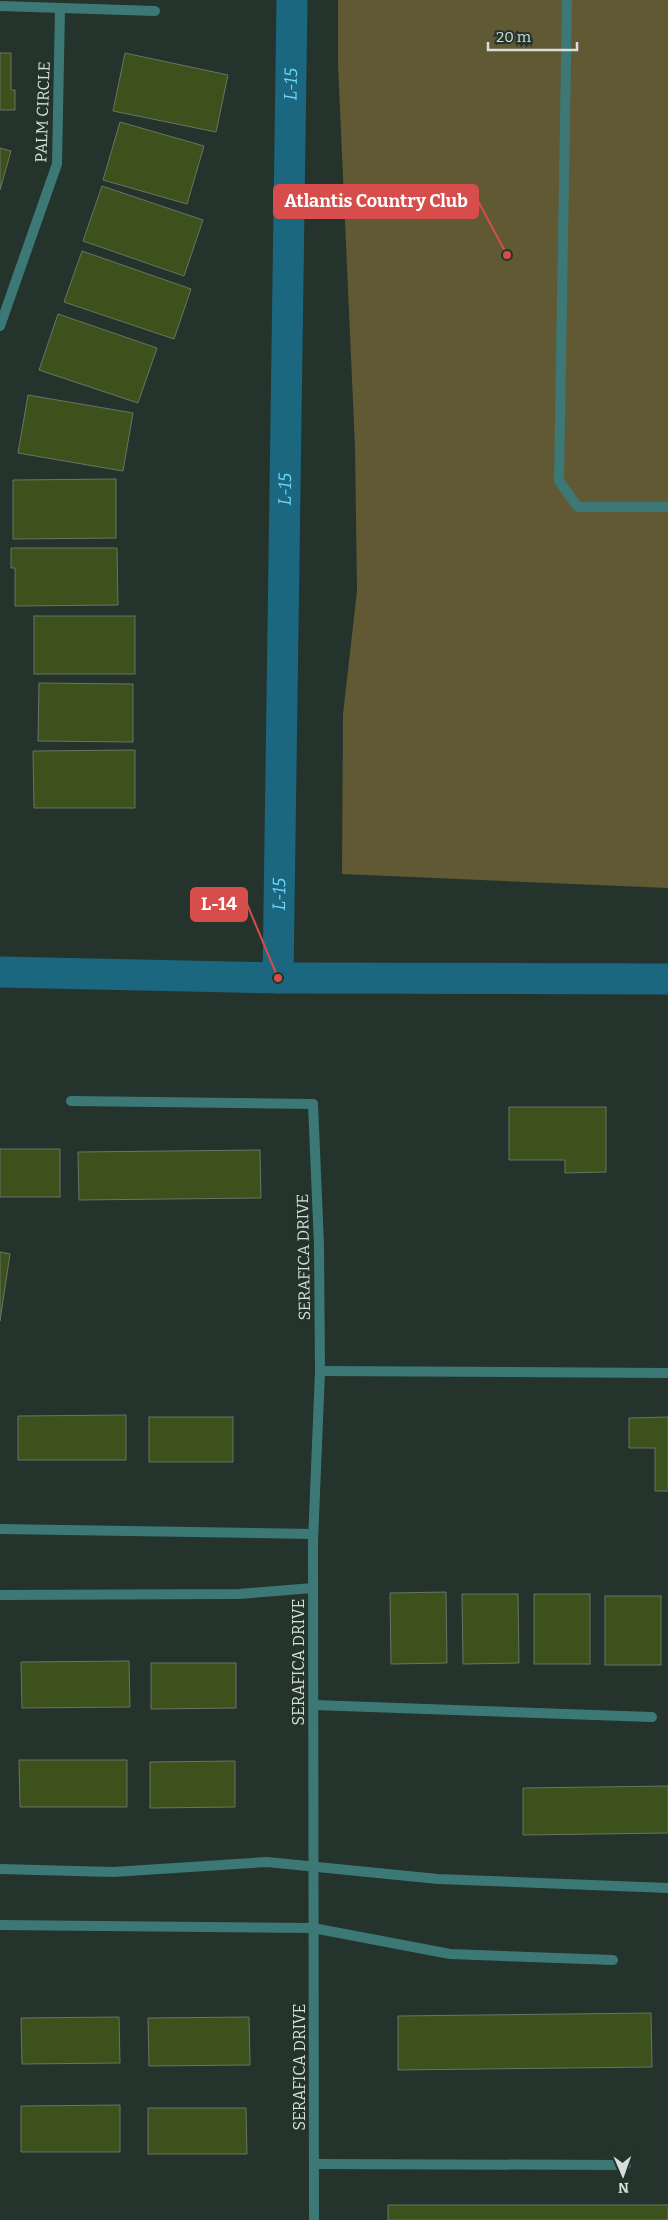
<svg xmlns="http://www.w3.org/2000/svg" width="668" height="2220" viewBox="0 0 668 2220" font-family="Bitter,serif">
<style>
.green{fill:#615834}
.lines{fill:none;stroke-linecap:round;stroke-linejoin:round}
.canal{stroke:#1b677f;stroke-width:31}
.building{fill:#3d511d;stroke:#6c7364}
.service{stroke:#3c7976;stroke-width:10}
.minor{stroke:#3c7976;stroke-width:10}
.labels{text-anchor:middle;stroke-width:4;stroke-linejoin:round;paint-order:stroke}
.street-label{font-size:16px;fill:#d6dfd9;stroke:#24332b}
.water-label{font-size:18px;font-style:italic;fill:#6cd5fb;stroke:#24332b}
.leader{fill:none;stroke:#d64d4b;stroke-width:2}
.callout-dot{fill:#d64d4b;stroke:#24332b;stroke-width:2}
.callout{fill:#d64d4b;stroke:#d64d4b;stroke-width:2}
.callout-label{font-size:18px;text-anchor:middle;font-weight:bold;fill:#fff}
</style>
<rect width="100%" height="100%" fill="#24332b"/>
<path class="green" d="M 338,0 L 668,0 L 668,888 L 342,874 L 343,714 L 357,591 L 355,447 L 338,64 Z"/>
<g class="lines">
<g class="canal">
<path d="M 0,972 L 278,978 L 668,979"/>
<path id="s1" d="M 278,978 L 292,0"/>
</g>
</g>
<g class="building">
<path d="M 0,53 L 11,53 L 11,90 L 15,90 L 15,110 L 0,110 Z"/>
<path d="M 125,53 L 228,75 L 216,132 L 113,111 Z"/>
<path d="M 120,122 L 204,146 L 187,204 L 103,180 Z"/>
<path d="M 0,148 L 11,151 L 0,190 Z"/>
<path d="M 102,186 L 203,220 L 184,276 L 83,241 Z"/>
<path d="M 82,251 L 191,289 L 174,339 L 64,302 Z"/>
<path d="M 58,314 L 157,348 L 138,403 L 39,370 Z"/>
<path d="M 28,395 L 133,413 L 123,471 L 18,453 Z"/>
<path d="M 116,479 L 116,538 L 13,539 L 13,480 Z"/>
<path d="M 11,548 L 117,548 L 118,605 L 15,606 L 15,568 L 11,568 Z"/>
<rect x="34" y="616" width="101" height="58"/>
<path d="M 39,683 L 133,684 L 133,742 L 38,741 Z"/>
<path d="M 135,750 L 135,808 L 34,808 L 33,751 Z"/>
<path d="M 509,1107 L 606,1107 L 606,1172 L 565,1173 L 565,1160 L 509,1160 Z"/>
<rect x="0" y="1149" width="60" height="48"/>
<path d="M 260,1150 L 261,1198 L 79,1200 L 78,1152 Z"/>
<path d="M 0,1252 L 10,1254 L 0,1321 Z"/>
<path d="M 126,1415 L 126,1460 L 18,1460 L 18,1416 Z"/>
<rect x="149" y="1417" width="84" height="45"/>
<path d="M 668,1417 L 668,1491 L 655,1491 L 655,1448 L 629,1448 L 629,1418 Z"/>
<path d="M 446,1592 L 447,1663 L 391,1664 L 390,1593 Z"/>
<path d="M 462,1594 L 518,1594 L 519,1663 L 463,1664 Z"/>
<rect x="534" y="1594" width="56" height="70"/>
<rect x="605" y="1596" width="56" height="69"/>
<path d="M 129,1661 L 130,1707 L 22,1708 L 21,1662 Z"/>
<path d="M 151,1663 L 236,1663 L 236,1708 L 151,1709 Z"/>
<path d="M 19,1760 L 127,1760 L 127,1807 L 20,1807 Z"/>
<path d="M 235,1761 L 235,1807 L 150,1808 L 150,1762 Z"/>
<path d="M 668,1786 L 668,1833 L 523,1835 L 523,1788 Z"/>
<path d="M 651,2013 L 652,2067 L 398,2070 L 398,2016 Z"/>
<path d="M 119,2017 L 120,2063 L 22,2064 L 21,2018 Z"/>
<path d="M 249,2017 L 250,2065 L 149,2066 L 148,2018 Z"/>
<path d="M 120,2105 L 120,2152 L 21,2152 L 21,2106 Z"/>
<path d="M 148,2108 L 246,2108 L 247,2154 L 148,2154 Z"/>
<rect x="388" y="2205" width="280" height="15"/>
</g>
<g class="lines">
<g class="service">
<path d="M 567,0 L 559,481 L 578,507 L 668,507"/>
<path d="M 71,1101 L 313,1104"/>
<path d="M 320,1371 L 668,1373"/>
<path d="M 0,1529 L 313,1534"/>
<path d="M 0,1595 L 239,1594 L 313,1588"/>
<path d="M 314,1705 L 652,1717"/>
<path d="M 0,1869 L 113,1872 L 267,1862 L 438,1879 L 668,1888"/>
<path d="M 0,1925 L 313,1928 L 450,1954 L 613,1960"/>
<path d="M 314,2164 L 626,2165"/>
</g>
<g class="minor">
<path d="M 0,6 L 155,11"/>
<path d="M 0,326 L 57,164 L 60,9"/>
<path d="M 313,1104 L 319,1245 L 320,1371 L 313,1542 L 314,2220"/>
</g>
</g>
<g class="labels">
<g class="street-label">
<text transform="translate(42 112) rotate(-88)" y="6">PALM CIRCLE</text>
<text transform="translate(303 1257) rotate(-91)" y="6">SERAFICA DRIVE</text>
<text transform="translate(298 1662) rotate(-90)" y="6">SERAFICA DRIVE</text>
<text transform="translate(299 2067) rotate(-90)" y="6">SERAFICA DRIVE</text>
</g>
<g class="water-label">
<text dy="6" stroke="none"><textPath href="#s1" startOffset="894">L-15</textPath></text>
<text dy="6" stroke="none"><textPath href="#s1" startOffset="489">L-15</textPath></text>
<text dy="6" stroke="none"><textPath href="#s1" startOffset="84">L-15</textPath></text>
</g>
</g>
<path class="leader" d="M507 255L478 201M278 978L247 904"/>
<g class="callout-dot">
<circle cx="507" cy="255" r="5"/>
<circle cx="278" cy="978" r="5"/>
</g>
<g class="callout">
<rect x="274" y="185" width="204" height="33" rx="5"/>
<rect x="191" y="888" width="56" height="33" rx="5"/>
</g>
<g class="callout-label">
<text x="376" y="207">Atlantis Country Club</text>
<text x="219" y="910">L-14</text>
</g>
<g transform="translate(623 2175) rotate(178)" stroke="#24332b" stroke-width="4" paint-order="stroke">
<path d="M0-4L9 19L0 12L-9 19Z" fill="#d6dfd9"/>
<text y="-8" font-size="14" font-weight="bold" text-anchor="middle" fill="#d6dfd9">N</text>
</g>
<path d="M488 42v8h89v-8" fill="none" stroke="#d6dfd9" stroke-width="2.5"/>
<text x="496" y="42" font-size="15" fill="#d6dfd9" stroke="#24332b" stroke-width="4" paint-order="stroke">20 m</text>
</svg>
